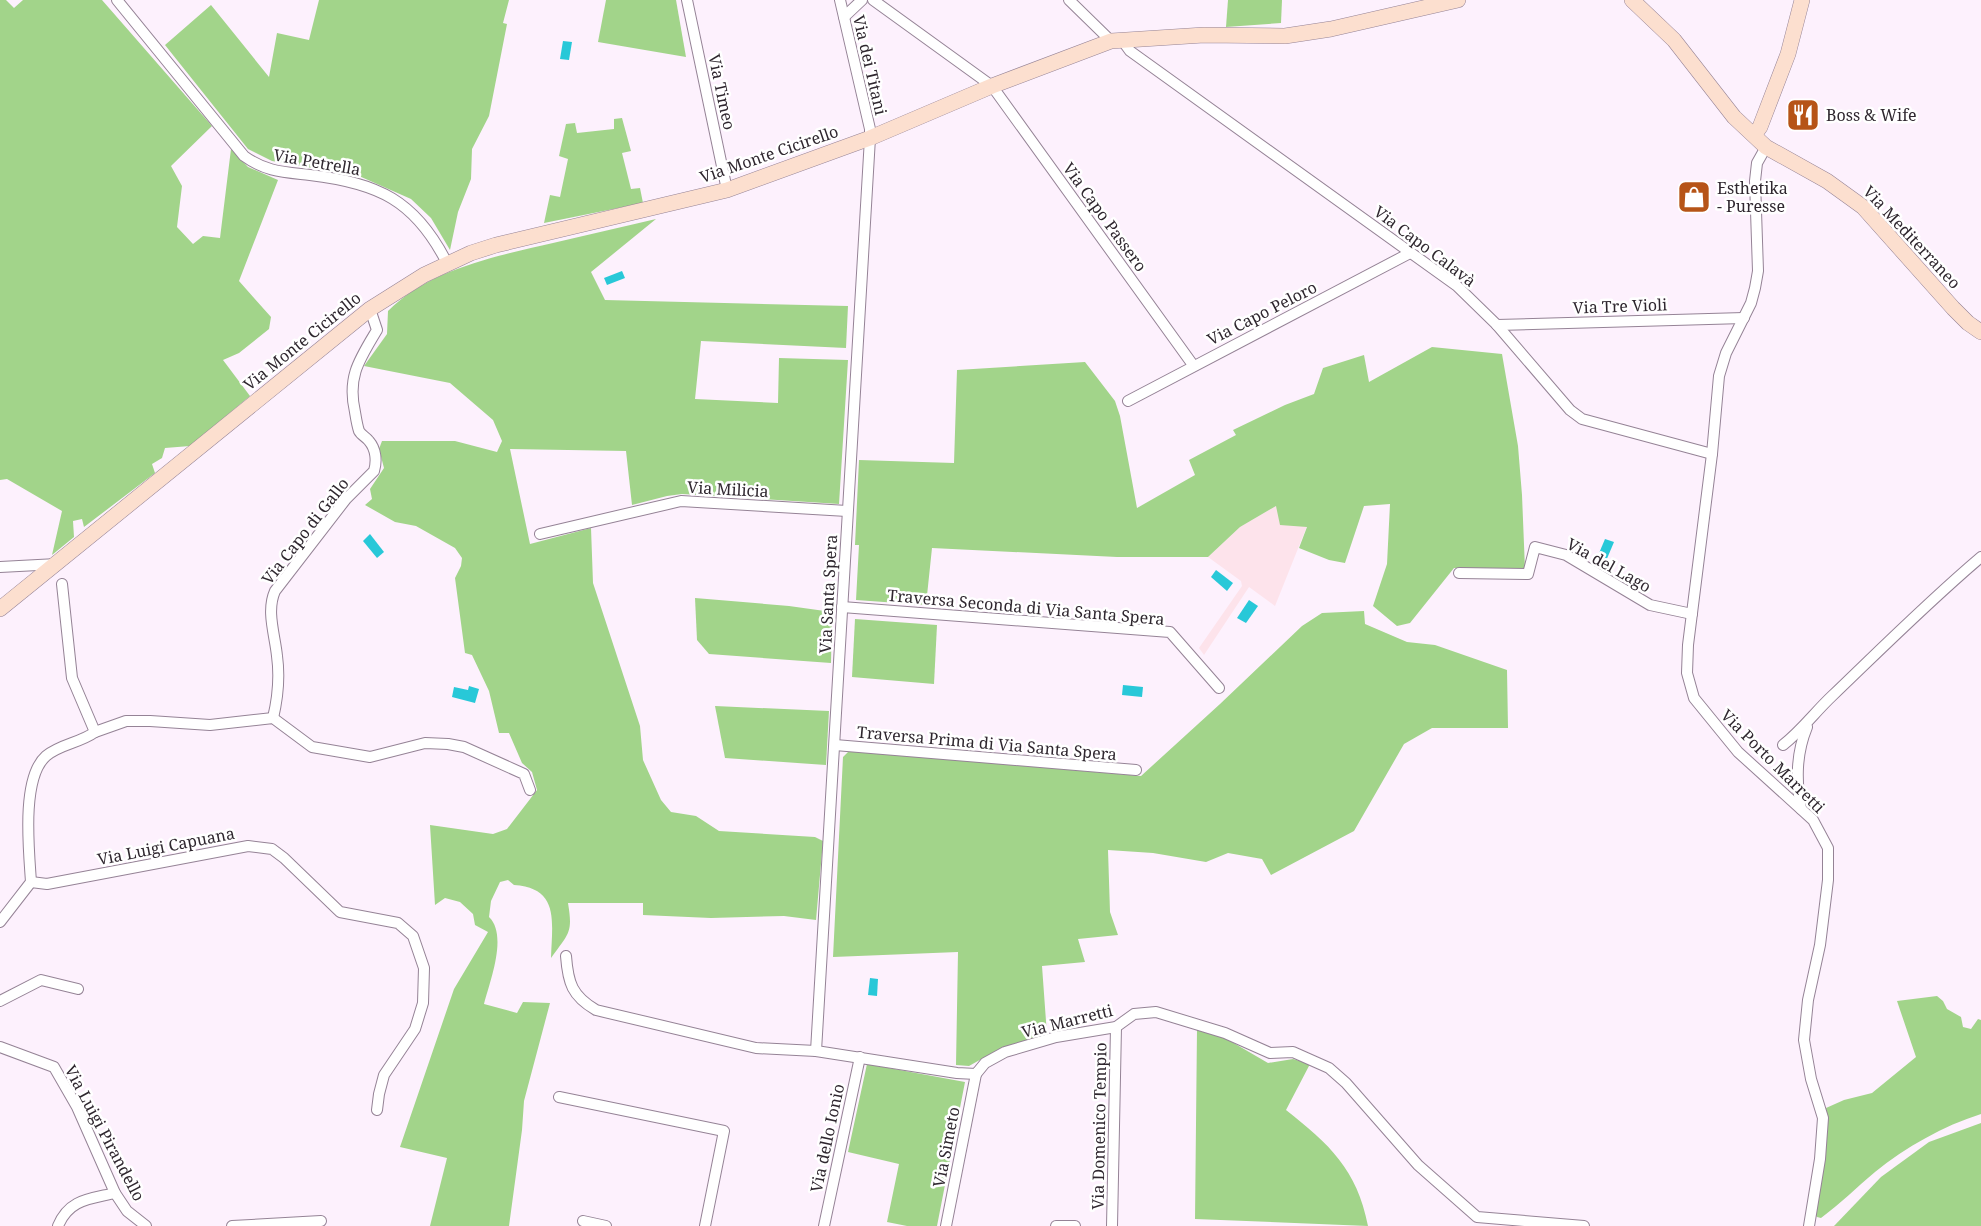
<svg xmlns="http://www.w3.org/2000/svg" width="1981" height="1226" viewBox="0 0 1981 1226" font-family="'Noto Serif',serif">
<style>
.education{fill:#fde3eb}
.green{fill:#a2d48a}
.water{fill:#28c8d8}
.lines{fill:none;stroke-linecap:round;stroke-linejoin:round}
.street-casing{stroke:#958396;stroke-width:12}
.secondary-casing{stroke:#958396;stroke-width:16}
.street{stroke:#fff;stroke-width:10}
.secondary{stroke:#fcdfcf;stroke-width:15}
.labels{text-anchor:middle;stroke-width:5;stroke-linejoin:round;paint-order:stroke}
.street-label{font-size:16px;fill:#2f272f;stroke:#fff}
.poi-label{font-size:16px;fill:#2f272f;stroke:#fff;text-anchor:start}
</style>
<rect width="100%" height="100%" fill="#fdf1fd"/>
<path class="education" d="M 1276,506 L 1307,526 L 1275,606 L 1249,587 L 1204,655 L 1199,648 L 1242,586 L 1241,581 L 1208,557 L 1240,527 Z"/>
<g class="green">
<path d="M 0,0 L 6,0 L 14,8 L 23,0 L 102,0 L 212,126 L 171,166 L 182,186 L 177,227 L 193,244 L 203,236 L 220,238 L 231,149 L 248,167 L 278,180 L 239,281 L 271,317 L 269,329 L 239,353 L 223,360 L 250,396 L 190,446 L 165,448 L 162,458 L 152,464 L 155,473 L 84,527 L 82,519 L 73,521 L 74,537 L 52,555 L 62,511 L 7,479 L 0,480 Z"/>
<path d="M 319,0 L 509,0 L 503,23 L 507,24 L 489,116 L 472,149 L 471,179 L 458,212 L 450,250 L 431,218 L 411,199 L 359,176 L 272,161 L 248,149 L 165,45 L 211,5 L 269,77 L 277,33 L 309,40 Z"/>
<path d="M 606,0 L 676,0 L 686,57 L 598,42 Z"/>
<path d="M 1228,0 L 1282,0 L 1281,23 L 1226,27 Z"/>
<path d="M 622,118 L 631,151 L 622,153 L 631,189 L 640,188 L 643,203 L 544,223 L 550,195 L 560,197 L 568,159 L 559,156 L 566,124 L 575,123 L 577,133 L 614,129 L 614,119 Z"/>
<path d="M 656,219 L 591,272 L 605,300 L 848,306 L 846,348 L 701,341 L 695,399 L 778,403 L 779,358 L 848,360 L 839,504 L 682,494 L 667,496 L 632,505 L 626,451 L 510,449 L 530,544 L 591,528 L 593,583 L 640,726 L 643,760 L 661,800 L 671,812 L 696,816 L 719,831 L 815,837 L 823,841 L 816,920 L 784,916 L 711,918 L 643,915 L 643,903 L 568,903 C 573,933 569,933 551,958 C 552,922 560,888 514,885 L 508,880 L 500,882 L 491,901 L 489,917 C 508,935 490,981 484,1004 L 517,1013 L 523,1002 L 550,1003 L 524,1101 L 522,1130 L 509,1226 L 430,1226 L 447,1158 L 400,1147 L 454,989 L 488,932 L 475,925 L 473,914 L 460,902 L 445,898 L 435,905 L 430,825 L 493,834 L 507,829 L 537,790 L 532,772 L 522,763 L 509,733 L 499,733 L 489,691 L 472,655 L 465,653 L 455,578 L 461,566 L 462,558 L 455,548 L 416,526 L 395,522 L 365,505 L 372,499 L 370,489 L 384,468 L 379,449 L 382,441 L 455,441 L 497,452 L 502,441 L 493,420 L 450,383 L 364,366 L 387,334 L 388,311 C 430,269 497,256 553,243 C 587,235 622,227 656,219 Z"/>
<path d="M 1432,347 L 1502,354 L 1518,446 L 1522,495 L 1525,569 L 1454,568 L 1410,623 L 1397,626 L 1373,606 L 1387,564 L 1390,504 L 1364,506 L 1345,563 L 1329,560 L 1299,548 L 1307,527 L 1280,525 L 1276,506 L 1240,527 L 1208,557 L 1117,557 L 932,548 L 926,605 L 856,600 L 859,545 L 855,545 L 859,460 L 954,463 L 957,370 L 1085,362 L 1115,401 L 1120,416 L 1137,508 L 1195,475 L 1189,460 L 1236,435 L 1233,430 L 1285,405 L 1314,394 L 1323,368 L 1364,355 L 1369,382 Z"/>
<path d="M 695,598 L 789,606 L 832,612 L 831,663 L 709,654 L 697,640 Z"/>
<path d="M 1364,611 L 1365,624 L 1407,642 L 1435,645 L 1507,670 L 1508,728 L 1432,728 L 1404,744 L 1354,831 L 1271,875 L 1262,859 L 1228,853 L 1206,862 L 1153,853 L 1108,850 L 1110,912 L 1118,935 L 1078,939 L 1085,962 L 1042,966 L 1047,1035 L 1001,1048 L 969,1066 L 956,1065 L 958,952 L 833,957 L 843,757 L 849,751 L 1141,776 L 1220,704 L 1302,626 L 1322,613 Z"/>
<path d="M 855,619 L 937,625 L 934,684 L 852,677 Z"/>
<path d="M 715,706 L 829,711 L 826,765 L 725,758 Z"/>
<path d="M 1937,996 L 1943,1001 L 1947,1009 L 1961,1017 L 1963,1027 L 1971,1029 L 1978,1019 L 1981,1020 L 1981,1114 C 1943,1126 1906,1147 1875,1172 C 1857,1187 1840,1204 1821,1218 L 1817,1217 L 1815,1215 L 1826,1108 L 1844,1100 L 1872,1093 L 1916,1057 L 1897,1001 Z"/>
<path d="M 1197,1029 L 1225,1038 L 1268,1063 L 1293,1059 L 1310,1064 L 1286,1110 C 1329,1144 1357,1169 1368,1226 L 1195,1219 Z"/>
<path d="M 867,1064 L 965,1082 L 937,1226 L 907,1226 L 887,1222 L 899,1164 L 848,1152 Z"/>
<path d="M 1981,1123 L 1981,1226 L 1834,1226 L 1881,1177 L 1929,1142 Z"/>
</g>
<g class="water">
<path d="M 563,41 L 572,42 L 569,60 L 560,59 Z"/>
<path d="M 622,271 L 625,278 L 607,285 L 604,278 Z"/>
<path d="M 370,534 L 384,552 L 377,558 L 363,541 Z"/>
<path d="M 1605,539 L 1614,542 L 1606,561 L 1597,558 Z"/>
<path d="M 1216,570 L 1233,583 L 1227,591 L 1211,577 Z"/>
<path d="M 1249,600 L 1258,606 L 1246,623 L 1237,618 Z"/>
<path d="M 1123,685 L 1143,687 L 1142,697 L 1122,695 Z"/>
<path d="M 469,686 L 479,689 L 475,703 L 452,697 L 454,687 L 468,690 Z"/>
<path d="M 870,978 L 878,979 L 877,996 L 868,995 Z"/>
</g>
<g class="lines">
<defs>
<g id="street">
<path d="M 117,0 L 244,156 C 266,172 284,172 310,175 C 378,183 415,200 447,263"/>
<path d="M 687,0 L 727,190"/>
<path d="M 873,0 L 992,86 L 1193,365"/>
<path d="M 1069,0 L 1111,41"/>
<path d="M 844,17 L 862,0"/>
<path d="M 1122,40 L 1130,51 L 1457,286 L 1497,325 L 1570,410 L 1582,419 L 1712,454"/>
<path d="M 1766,147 L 1757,163 L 1755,181 L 1758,271 L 1755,288 L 1751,303 L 1726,353 L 1719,376 L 1712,454 L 1688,645 L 1687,673 L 1694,698 L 1738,752 L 1813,820 L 1828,848 L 1828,880 L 1820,945 L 1808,1000 L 1804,1040 L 1811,1079 L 1823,1118 L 1820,1159 L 1809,1226"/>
<path d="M 1497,325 L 1744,318"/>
<path d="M 1128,401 L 1410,253"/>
<path d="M 540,534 L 681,501 L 847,511"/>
<path d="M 0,567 L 57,564"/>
<path d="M 1459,573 L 1528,574 L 1535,547 L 1566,555 L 1650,605 L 1692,614"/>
<path d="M 62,584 L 72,678 L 95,732 L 126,721 L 150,721 L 210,725 L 273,718 L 312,747 L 370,757 L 425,743 L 448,744 L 464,747 L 524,774 L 530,790"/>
<path d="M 842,607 L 1170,632 L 1219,688"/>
<path d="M 273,718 C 278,697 280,678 277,656 C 275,635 266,611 275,591 L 346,499 L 374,471 C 377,461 376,449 369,441 C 366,437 361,435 359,431 C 357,425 356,418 355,412 C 347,377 359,360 377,330 L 370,309"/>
<path d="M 835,745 L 1136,770"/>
<path d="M 1783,745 C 1802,730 1815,712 1832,696 C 1881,649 1929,601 1981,557"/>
<path d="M 1801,809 C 1796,780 1796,754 1807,727"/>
<path d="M 31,882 L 47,884 L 248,846 L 272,849 L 284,858 L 340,912 L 398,923 L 413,936 L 424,968 L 423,1003 L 415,1029 L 384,1075 L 379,1094 L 377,1110"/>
<path d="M 0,922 L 31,882 C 29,851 21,778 46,756 C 60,744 80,743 95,732"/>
<path d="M 566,956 C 568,983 572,996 596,1010 L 756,1048 L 816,1051 L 957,1073 L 976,1074 L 985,1063 L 1005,1052 L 1056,1037 L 1116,1027 L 1134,1014 L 1156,1012 L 1225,1033 L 1270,1053 L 1293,1052 L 1329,1068 L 1346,1083 L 1418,1165 L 1477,1217 L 1584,1226"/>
<path d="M 0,1001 L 41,980 L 78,989"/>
<path d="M 0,1047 L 54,1067 L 77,1107 L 115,1193 L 127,1211 L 146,1226"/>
<path d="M 816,1051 L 870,138 L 870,129 L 840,0"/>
<path d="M 559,1097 L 724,1131 L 705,1226"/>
<path d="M 583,1221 L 606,1226"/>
<path d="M 58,1226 C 69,1199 90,1199 115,1193"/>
<path d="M 232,1226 L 321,1221"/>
<path d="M 824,1226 L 860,1057"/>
<path d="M 946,1226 L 976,1074"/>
<path d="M 1056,1226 L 1075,1226"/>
<path d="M 1112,1226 L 1116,1027"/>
</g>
<g id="secondary">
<path d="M 1632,0 L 1674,40 L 1734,117 L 1766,147 L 1827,181 L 1863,207 L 1953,308 L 1968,323 L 1981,332"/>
<path d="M 1754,135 L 1760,127 L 1788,54 L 1802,0"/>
<path d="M 0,609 L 370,309 L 424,275 L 471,253 L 496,245 L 727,190 L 870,138 L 992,86 L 1111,41 L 1204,35 L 1285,36 L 1331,29 L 1458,0"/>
</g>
</defs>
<use href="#street" class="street-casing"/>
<use href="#secondary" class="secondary-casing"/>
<use href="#street" class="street"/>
<use href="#secondary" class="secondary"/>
</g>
<defs>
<symbol id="restaurant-square" viewBox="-11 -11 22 22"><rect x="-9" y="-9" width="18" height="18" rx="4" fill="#b65417" stroke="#fff"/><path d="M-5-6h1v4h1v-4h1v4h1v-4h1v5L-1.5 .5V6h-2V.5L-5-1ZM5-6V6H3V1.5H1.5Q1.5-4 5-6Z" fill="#fff"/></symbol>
<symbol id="shop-square" viewBox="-11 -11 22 22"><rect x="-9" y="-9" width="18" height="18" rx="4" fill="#b65417" stroke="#fff"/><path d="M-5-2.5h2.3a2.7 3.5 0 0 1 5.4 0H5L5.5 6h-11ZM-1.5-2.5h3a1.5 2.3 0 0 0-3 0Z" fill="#fff"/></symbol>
</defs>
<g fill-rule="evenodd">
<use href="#restaurant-square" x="1784" y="96" width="38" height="38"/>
<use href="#shop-square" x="1675" y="178" width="38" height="38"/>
</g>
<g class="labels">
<g class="street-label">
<text transform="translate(870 65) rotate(77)" y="6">Via dei Titani</text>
<text transform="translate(722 92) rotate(78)" y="6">Via Timeo</text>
<text transform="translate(769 154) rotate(-19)" y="6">Via Monte Cicirello</text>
<text transform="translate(317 162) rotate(10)" y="6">Via Petrella</text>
<text transform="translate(1105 217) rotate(54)" y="6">Via Capo Passero</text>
<text transform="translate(1912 237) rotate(47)" y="6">Via Mediterraneo</text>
<text transform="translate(1425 246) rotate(37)" y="6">Via Capo Calavà</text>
<text transform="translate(1620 306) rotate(-2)" y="6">Via Tre Violi</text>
<text transform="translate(1262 313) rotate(-27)" y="6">Via Capo Peloro</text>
<text transform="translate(302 341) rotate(-39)" y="6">Via Monte Cicirello</text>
<text transform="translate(728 489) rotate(3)" y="6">Via Milicia</text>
<text transform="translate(305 531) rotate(-52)" y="6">Via Capo di Gallo</text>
<text transform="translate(1609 565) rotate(29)" y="6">Via del Lago</text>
<text transform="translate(828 594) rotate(-87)" y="6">Via Santa Spera</text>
<text transform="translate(1026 607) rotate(5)" y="6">Traversa Seconda di Via Santa Spera</text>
<text transform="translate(987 743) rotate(5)" y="6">Traversa Prima di Via Santa Spera</text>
<text transform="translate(1773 761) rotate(45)" y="6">Via Porto Marretti</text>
<text transform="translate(166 846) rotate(-11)" y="6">Via Luigi Capuana</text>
<text transform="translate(1067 1021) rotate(-14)" y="6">Via Marretti</text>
<text transform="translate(1099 1126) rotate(-89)" y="6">Via Domenico Tempio</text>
<text transform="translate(105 1133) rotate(62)" y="6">Via Luigi Pirandello</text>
<text transform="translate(827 1138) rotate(-78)" y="6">Via dello Ionio</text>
<text transform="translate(946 1147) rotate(-79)" y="6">Via Simeto</text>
</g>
<g class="poi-label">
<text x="1826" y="121">Boss &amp; Wife</text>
<text x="1717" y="194">Esthetika<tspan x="1717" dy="18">- Puresse</tspan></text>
</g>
</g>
</svg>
